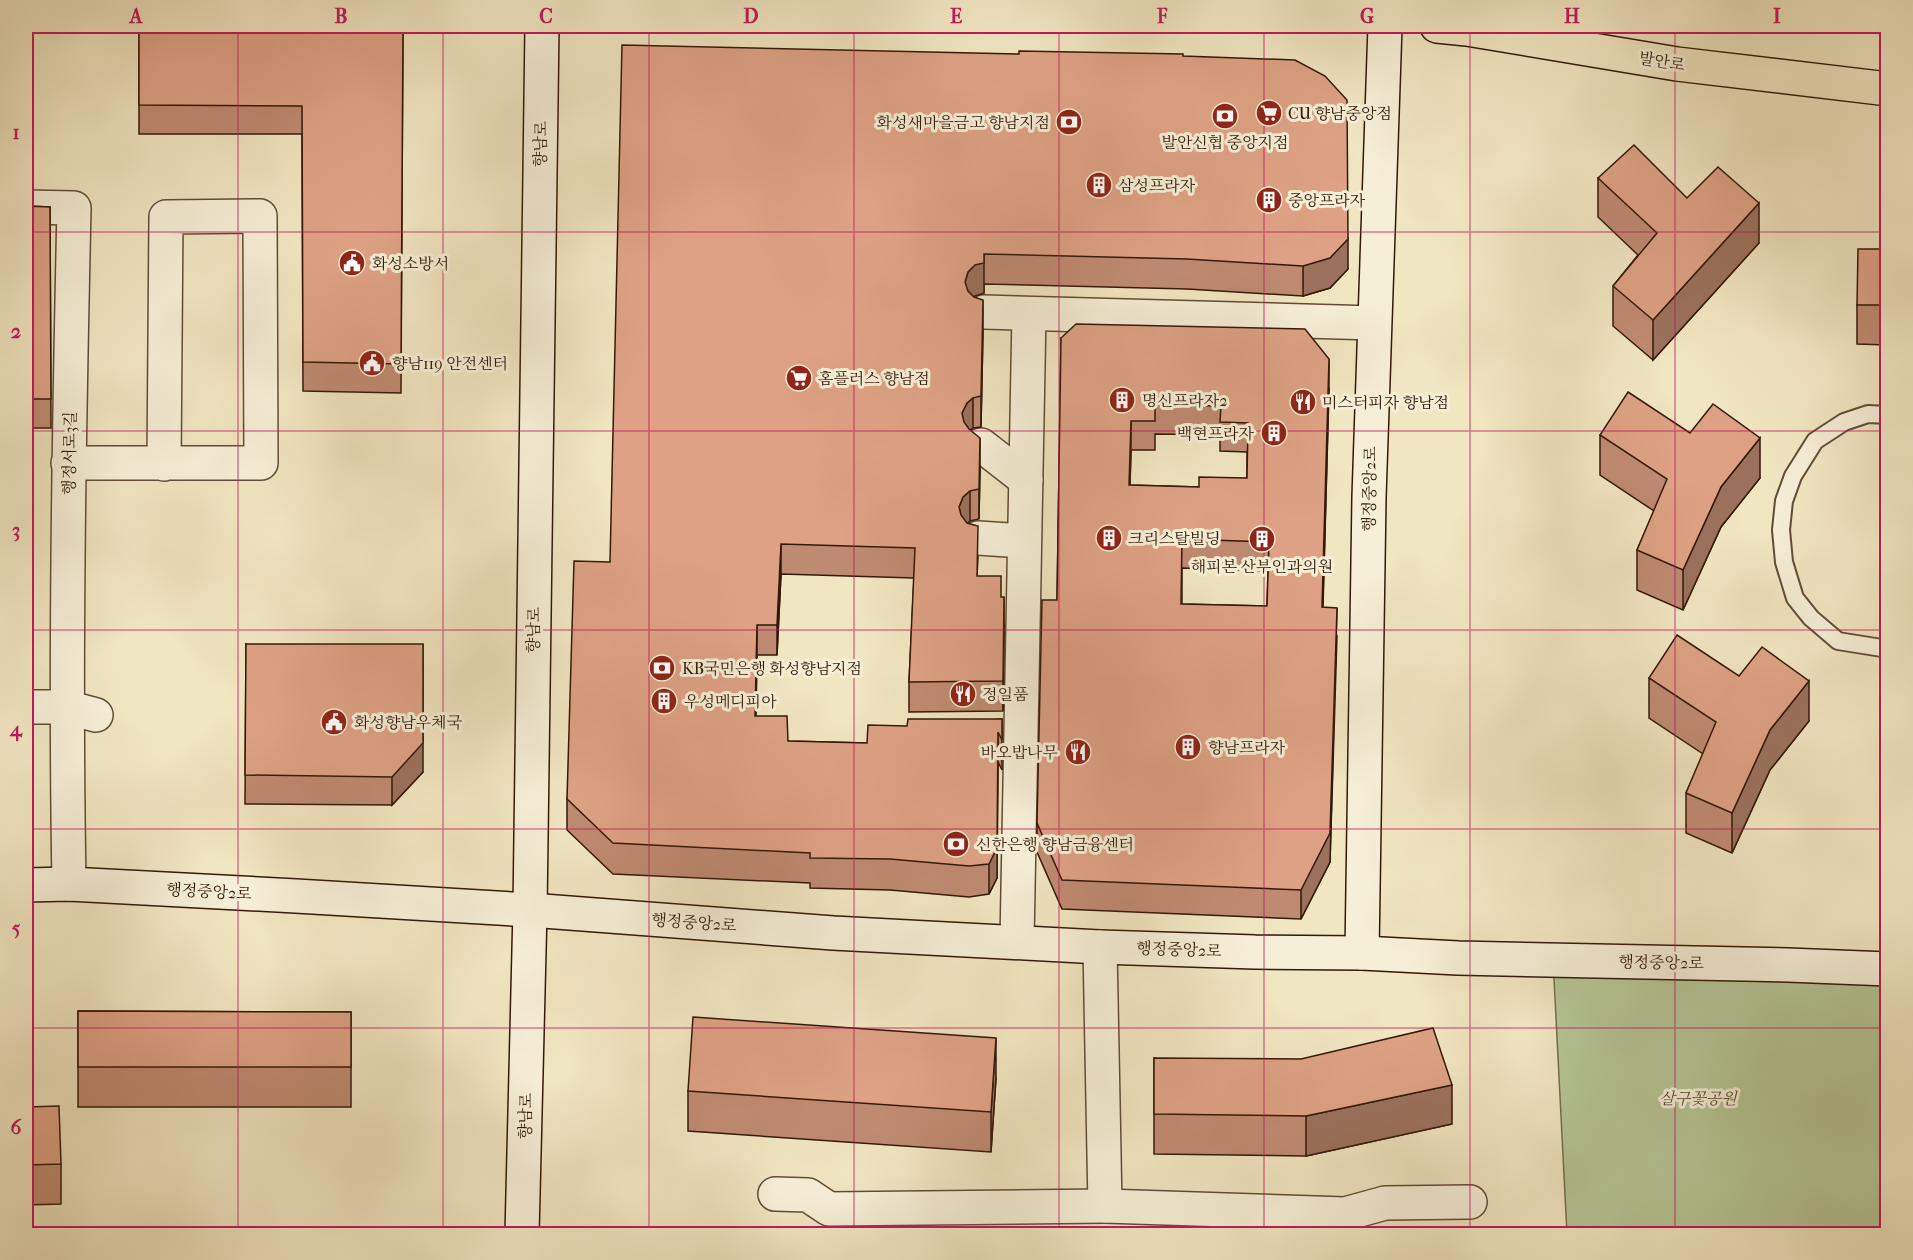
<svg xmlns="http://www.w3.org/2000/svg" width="1913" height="1260" viewBox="0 0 1913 1260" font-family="'IM FELL French Canon','Noto Serif KR',serif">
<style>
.green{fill:#b6c696;stroke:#74704f;stroke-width:1.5}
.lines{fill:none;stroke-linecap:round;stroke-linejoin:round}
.lane-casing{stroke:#624c36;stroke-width:20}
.street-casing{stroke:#624c36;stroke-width:36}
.secondary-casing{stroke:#331908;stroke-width:36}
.primary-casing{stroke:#331908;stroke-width:36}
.lane{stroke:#f6efd7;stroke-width:16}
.street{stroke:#f6efd7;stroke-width:33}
.secondary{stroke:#f6efd7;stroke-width:33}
.primary{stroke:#f1e6c2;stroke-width:33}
.wall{fill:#bf8a72;stroke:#331908;stroke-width:1.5;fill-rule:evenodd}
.shaded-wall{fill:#9b715d;stroke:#331908;stroke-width:1.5}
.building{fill:#dea185;stroke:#331908;stroke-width:1.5;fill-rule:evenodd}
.grid{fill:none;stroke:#c2185b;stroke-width:1.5;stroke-opacity:0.55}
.labels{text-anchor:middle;stroke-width:6;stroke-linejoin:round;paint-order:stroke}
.street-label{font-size:16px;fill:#331908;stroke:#f6efd7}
.poi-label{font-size:16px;fill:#331908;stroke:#f6efd7;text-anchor:start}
.park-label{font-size:16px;font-style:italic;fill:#5a4d33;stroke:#f6efd7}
.neatline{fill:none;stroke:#c2185b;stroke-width:2}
.grid-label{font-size:20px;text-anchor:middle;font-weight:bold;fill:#c2185b}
</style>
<rect width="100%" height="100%" fill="#f1e6c2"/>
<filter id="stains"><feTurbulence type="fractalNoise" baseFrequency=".00333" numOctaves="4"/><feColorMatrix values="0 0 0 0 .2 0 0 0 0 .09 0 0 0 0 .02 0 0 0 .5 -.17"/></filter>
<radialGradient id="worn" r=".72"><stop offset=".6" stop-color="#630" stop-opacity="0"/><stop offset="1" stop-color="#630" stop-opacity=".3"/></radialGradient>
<path class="green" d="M 1553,959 L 1887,978 L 1887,1234 L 1567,1234 Z"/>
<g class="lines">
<defs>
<path id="lane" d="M 1888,415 L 1868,414 L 1844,422 L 1815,441 L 1793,476 L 1784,501 L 1781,530 L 1784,562 L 1795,598 L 1811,618 L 1838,641 L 1888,649"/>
<g id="street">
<path d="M 26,207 L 74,208 C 69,433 65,659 69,884"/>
<path d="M 984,312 L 1374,323"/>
<path d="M 981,445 L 1026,480"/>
<path d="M 68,463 L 261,463 L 260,216 L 166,217 L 164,464"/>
<path d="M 978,538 L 1024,541"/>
<path d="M 26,707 L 66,707 L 96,715"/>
<path d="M 1017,941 L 1029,314"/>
<path d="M 775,1194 L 808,1195 L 829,1209 L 1105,1206 L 1100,947"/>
<path d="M 1105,1206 L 1345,1214 L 1385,1203 L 1470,1202"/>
</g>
<g id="secondary">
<path d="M 26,885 L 69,884 L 296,896 L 530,910 L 833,933 L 1100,947 L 1255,952 L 1362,953 L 1458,958 L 1788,965 L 1888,969"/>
<path d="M 1362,953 L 1369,497 L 1385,26"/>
<path d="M 522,1234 L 530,910 L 542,26"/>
</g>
<path id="primary" d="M 1437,26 L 1467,29 L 1677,64 L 1888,89"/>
</defs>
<use href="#lane" class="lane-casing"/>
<use href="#street" class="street-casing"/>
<use href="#secondary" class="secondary-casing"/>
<use href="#primary" class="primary-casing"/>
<use href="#lane" class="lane"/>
<use href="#street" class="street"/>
<use href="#secondary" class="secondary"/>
<use href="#primary" class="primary"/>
</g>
<g class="wall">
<path d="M 139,26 L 403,26 L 401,393 L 303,391 L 302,134 L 139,134 Z"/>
<path d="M 1019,54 L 1183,56 L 1348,269 L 1330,288 L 1303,296 L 1187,289 L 984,284 L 984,293 L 973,297 L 983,331 L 981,427 L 973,428 L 970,430 L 980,468 L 979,519 L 970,521 L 968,523 L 978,557 L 977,576 L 1001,597 L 1004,628 L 1003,711 L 909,712 L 909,682 L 914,578 L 781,574 L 777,655 L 757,655 L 756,716 L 788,741 L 867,743 L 907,726 L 1002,719 L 1002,770 L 998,762 L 997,878 L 989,894 L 969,897 L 890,890 L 810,888 L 810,883 L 613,874 L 567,830 L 567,799 L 610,562 Z"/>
<path d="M 1598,178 L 1687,198 L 1759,243 L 1653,360 L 1613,326 L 1613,286 L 1638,255 L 1598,217 Z"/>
<path d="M 26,206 L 50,207 L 51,428 L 26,428 Z"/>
<path d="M 1887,249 L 1887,345 L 1857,344 L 1857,305 Z"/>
<path d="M 1061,338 L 1329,388 L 1323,607 L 1337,636 L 1330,862 L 1301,919 L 1062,909 L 1037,852 L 1037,823 L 1057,600 ZM 1155,434 L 1220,435 L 1220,451 L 1247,452 L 1247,478 L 1199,487 L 1130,485 L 1131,450 L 1155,450 ZM 1182,568 L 1268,571 L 1267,606 L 1182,604 Z"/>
<path d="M 1690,433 L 1760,478 L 1721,527 L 1683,610 L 1637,590 L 1637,550 L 1654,511 L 1600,475 L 1600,435 Z"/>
<path d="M 246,644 L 423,772 L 392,805 L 245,804 Z"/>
<path d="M 1739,676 L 1809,721 L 1770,770 L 1732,853 L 1686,833 L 1686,793 L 1703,754 L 1649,718 L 1649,678 Z"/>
<path d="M 78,1011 L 351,1012 L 351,1107 L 78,1107 Z"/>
<path d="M 1154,1058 L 1452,1124 L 1306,1156 L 1154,1154 Z"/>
<path d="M 996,1078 L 991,1152 L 688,1131 L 688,1091 Z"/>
<path d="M 26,1107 L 61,1164 L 61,1204 L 26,1205 Z"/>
</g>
<g class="shaded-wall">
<path d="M 1759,203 L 1759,243 L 1653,360 L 1653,320 Z"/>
<path d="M 1348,239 L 1348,269 L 1330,288 L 1303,296 L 1303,266 Z"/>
<path d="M 984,254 L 984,293 L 975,296 L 968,303 L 965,282 L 968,272 Z"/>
<path d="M 983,300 L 983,331 L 981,427 L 981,396 Z"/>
<path d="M 1329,359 L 1329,388 L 1322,636 L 1322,607 Z"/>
<path d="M 973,398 L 973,428 L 967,433 L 962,443 L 962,413 L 967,403 Z"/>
<path d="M 1131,421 L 1131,450 L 1129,514 L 1129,485 Z"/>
<path d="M 980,438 L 980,468 L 979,519 L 979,489 Z"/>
<path d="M 1760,438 L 1760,478 L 1721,527 L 1683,610 L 1683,570 L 1721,487 Z"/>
<path d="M 970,491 L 970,521 L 963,527 L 959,507 L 963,497 Z"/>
<path d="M 781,544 L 781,574 L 777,655 L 777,625 Z"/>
<path d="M 1004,597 L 1004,628 L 1003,711 L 1003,681 Z"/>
<path d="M 1337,608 L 1330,862 L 1301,919 L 1301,890 Z"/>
<path d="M 757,625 L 757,655 L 755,746 L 755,716 Z"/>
<path d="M 423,644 L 423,772 L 392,805 L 392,777 Z"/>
<path d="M 1809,681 L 1809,721 L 1770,770 L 1732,853 L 1732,813 L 1770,730 Z"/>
<path d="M 998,732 L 997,878 L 989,894 L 989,864 Z"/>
<path d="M 28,750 L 28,778 L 26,781 L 26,752 Z"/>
<path d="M 996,1038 L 996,1078 L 991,1152 L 991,1112 Z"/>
<path d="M 1452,1085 L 1452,1124 L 1306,1156 L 1306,1116 Z"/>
</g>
<g class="building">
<path d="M 139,26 L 403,26 L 401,364 L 303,362 L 302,106 L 139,105 Z"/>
<path d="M 622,45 L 1019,54 L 1019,51 L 1183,54 L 1183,56 L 1295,60 L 1325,76 L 1347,100 L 1348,239 L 1330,258 L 1303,266 L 1187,259 L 984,254 L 984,263 L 975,265 L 968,272 L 965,282 L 968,291 L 974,297 L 983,300 L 981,396 L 973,398 L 967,403 L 962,413 L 964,422 L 969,429 L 980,438 L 979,489 L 970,491 L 963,497 L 959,507 L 961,515 L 967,523 L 978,526 L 977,576 L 1001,576 L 1001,597 L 1004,597 L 1003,681 L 909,682 L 915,548 L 781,544 L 777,625 L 757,625 L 755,716 L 787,716 L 788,741 L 867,743 L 868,725 L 907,726 L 908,719 L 1002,719 L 1002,740 L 998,732 L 997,848 L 989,864 L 969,866 L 890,859 L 810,858 L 810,853 L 613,843 L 567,799 L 574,561 L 610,562 Z"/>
<path d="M 1634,145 L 1687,198 L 1718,167 L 1759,203 L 1653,320 L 1613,286 L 1657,233 L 1598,178 Z"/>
<path d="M 26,206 L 50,207 L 51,399 L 26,399 Z"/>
<path d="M 1858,249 L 1887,249 L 1887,305 L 1857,305 Z"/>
<path d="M 1076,324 L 1305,329 L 1329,359 L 1322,607 L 1337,608 L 1330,833 L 1301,890 L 1062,880 L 1037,823 L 1042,600 L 1057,600 L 1061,338 ZM 1155,405 L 1221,406 L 1220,422 L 1248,423 L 1247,478 L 1199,477 L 1199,487 L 1129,485 L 1131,421 L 1155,421 ZM 1182,539 L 1269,542 L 1267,606 L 1181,604 Z"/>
<path d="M 1628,392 L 1690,433 L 1713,404 L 1760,438 L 1721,487 L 1683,570 L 1637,550 L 1667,479 L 1600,435 Z"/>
<path d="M 1677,635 L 1739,676 L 1762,647 L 1809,681 L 1770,730 L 1732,813 L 1686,793 L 1716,722 L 1649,678 Z"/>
<path d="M 246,644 L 423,644 L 423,743 L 392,777 L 245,775 Z"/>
<path d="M 26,718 L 28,750 L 26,752 Z"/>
<path d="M 78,1011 L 351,1012 L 351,1067 L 78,1067 Z"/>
<path d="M 693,1017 L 996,1038 L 991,1112 L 688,1091 Z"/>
<path d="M 1433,1028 L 1452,1085 L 1306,1116 L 1154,1114 L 1154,1058 L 1301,1059 Z"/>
<path d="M 59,1106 L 61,1164 L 26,1165 L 26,1107 Z"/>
</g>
<path class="grid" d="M 238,26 L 238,1234M 443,26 L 443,1234M 649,26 L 649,1234M 854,26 L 854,1234M 1059,26 L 1059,1234M 1264,26 L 1264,1234M 1470,26 L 1470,1234M 1675,26 L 1675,1234M 26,232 L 1888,232M 26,431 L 1888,431M 26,630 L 1888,630M 26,829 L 1888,829M 26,1028 L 1888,1028"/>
<defs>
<symbol id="supermarket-disc" viewBox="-11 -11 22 22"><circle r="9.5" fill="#8f2418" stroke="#f6efd7"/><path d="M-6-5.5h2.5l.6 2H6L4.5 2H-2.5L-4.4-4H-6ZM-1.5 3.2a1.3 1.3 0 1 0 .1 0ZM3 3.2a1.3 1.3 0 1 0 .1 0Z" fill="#fff"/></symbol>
<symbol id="bank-disc" viewBox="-11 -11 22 22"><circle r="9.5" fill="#8f2418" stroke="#f6efd7"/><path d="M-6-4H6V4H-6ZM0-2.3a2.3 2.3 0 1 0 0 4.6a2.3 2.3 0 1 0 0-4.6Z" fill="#fff"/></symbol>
<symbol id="building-disc" viewBox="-11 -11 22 22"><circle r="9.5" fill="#8f2418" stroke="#f6efd7"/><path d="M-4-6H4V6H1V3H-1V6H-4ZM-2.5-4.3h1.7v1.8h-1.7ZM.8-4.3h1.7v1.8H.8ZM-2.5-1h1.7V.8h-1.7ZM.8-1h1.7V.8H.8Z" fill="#fff"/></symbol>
<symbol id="civic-disc" viewBox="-11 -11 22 22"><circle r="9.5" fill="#8f2418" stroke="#f6efd7"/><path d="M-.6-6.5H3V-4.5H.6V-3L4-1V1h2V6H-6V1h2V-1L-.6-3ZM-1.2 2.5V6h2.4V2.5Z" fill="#fff"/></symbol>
<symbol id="restaurant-disc" viewBox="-11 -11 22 22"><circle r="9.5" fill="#8f2418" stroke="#f6efd7"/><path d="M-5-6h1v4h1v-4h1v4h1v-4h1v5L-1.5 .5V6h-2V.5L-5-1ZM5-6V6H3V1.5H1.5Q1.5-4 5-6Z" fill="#fff"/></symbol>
</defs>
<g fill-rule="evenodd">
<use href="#supermarket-disc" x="1254" y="98" width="30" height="30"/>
<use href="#bank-disc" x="1210" y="101" width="30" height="30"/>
<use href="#bank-disc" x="1054" y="107" width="30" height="30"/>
<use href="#building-disc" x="1084" y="170" width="30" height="30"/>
<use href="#building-disc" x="1254" y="185" width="30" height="30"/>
<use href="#civic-disc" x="337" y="248" width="30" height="30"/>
<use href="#civic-disc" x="357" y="348" width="30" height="30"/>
<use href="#supermarket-disc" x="784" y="363" width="30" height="30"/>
<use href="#building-disc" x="1107" y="385" width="30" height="30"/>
<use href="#restaurant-disc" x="1288" y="387" width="30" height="30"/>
<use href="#building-disc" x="1259" y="418" width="30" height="30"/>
<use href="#building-disc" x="1094" y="523" width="30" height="30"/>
<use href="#building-disc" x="1247" y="524" width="30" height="30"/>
<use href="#bank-disc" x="647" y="653" width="30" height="30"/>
<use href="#restaurant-disc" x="948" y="679" width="30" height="30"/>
<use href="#building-disc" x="649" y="686" width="30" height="30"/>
<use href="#civic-disc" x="319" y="707" width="30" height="30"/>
<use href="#building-disc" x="1173" y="732" width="30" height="30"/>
<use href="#restaurant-disc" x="1063" y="737" width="30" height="30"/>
<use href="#bank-disc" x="941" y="829" width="30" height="30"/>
</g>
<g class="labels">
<g class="street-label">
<text transform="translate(1662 61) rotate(9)" y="6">발안로</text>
<text transform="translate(540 144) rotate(-89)" y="6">향남로</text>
<text transform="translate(69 453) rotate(-89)" y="6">행정서로3길</text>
<text transform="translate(1369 489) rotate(-89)" y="6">행정중앙2로</text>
<text transform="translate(533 630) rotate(-89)" y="6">향남로</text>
<text transform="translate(209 891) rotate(3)" y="6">행정중앙2로</text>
<text transform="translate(694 922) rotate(4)" y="6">행정중앙2로</text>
<text transform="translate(1179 949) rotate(2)" y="6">행정중앙2로</text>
<text transform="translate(1661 962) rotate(1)" y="6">행정중앙2로</text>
<text transform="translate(525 1116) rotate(-89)" y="6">향남로</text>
</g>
<g class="poi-label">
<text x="1288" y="119">CU 향남중앙점</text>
<text x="1050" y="128" text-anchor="end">화성새마을금고 향남지점</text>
<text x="1225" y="148" text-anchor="middle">발안신협 중앙지점</text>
<text x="1118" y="191">삼성프라자</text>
<text x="1288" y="206">중앙프라자</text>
<text x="372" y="269">화성소방서</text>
<text x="392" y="369">향남119 안전센터</text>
<text x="818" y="384">홈플러스 향남점</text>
<text x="1142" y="406">명신프라자2</text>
<text x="1322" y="408">미스터피자 향남점</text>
<text x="1254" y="439" text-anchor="end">백현프라자</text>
<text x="1128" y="544">크리스탈빌딩</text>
<text x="1262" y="572" text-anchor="middle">해피본 산부인과의원</text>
<text x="682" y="674">KB국민은행 화성향남지점</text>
<text x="982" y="700">정일품</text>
<text x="684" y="707">우성메디피아</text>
<text x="354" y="728">화성향남우체국</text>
<text x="1208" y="753">향남프라자</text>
<text x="1058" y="758" text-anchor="end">바오밥나무</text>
<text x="976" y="850">신한은행 향남금융센터</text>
</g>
<g class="park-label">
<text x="1698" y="1104">살구꽃공원</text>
</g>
</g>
<rect width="1913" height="1260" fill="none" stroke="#f1e6c2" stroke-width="66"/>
<rect x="33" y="33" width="1847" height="1194" class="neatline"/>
<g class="grid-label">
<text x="136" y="23">A</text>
<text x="341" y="23">B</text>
<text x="546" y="23">C</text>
<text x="751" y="23">D</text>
<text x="956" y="23">E</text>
<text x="1162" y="23">F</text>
<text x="1367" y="23">G</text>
<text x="1572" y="23">H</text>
<text x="1777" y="23">I</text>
<text x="16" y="139">1</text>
<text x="16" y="338">2</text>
<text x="16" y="537">3</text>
<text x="16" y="736">4</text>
<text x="16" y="935">5</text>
<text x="16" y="1134">6</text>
</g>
<rect width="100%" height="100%" filter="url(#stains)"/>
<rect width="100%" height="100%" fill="url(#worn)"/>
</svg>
